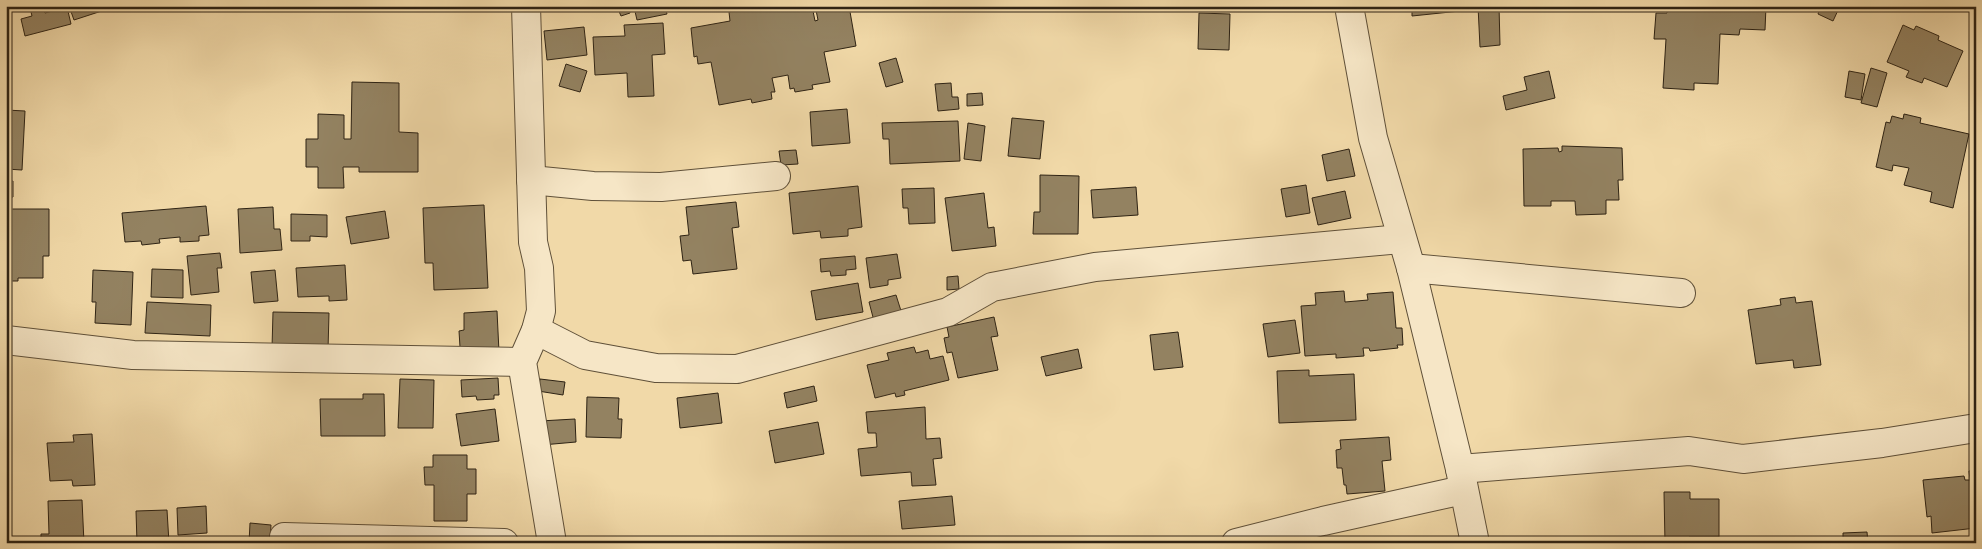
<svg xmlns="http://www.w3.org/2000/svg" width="1982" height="549" viewBox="0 0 1982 549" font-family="'EB Garamond',serif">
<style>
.building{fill:#938261;stroke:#2e2314}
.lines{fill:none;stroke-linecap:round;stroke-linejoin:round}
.minor-casing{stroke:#5f5039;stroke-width:30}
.minor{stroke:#f6e6c6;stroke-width:28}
</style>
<rect width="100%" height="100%" fill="#f1d9a8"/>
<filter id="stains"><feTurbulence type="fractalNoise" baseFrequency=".004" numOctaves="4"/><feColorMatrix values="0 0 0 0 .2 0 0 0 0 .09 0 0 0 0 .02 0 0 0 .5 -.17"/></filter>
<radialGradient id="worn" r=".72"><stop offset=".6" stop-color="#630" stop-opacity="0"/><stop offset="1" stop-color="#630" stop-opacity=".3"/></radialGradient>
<g class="building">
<path d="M 69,6 L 114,6 L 114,7 L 74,20 Z"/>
<path d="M 665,6 L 667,14 L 637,20 L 634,7 Z"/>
<path d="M 754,6 L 812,6 L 815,21 L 818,20 L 816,10 L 849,6 L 856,46 L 824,52 L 830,82 L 812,85 L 813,89 L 795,92 L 794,88 L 790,89 L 788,75 L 772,78 L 775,92 L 771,92 L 772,99 L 752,103 L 751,99 L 719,105 L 711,62 L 698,64 L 697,56 L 694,57 L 691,28 L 730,21 L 729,12 Z"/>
<path d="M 1400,6 L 1459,6 L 1460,11 L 1412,16 L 1412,10 L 1401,11 Z"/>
<path d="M 1478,6 L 1499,6 L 1500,45 L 1480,47 Z"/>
<path d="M 1667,6 L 1766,6 L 1765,30 L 1740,29 L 1739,35 L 1720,34 L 1718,84 L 1694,83 L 1694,90 L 1663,88 L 1666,39 L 1654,39 L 1656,13 L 1667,13 Z"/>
<path d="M 1815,6 L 1840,6 L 1833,21 L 1818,14 L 1820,8 Z"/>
<path d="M 67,7 L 71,24 L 25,36 L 21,19 L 32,16 L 31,12 L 43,8 L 45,13 Z"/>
<path d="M 629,7 L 630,13 L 621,16 L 618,9 Z"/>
<path d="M 1199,13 L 1230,14 L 1229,50 L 1198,49 Z"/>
<path d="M 663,23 L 665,54 L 652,55 L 654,96 L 628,97 L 627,73 L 595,75 L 593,37 L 625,36 L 624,25 Z"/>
<path d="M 1903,25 L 1914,30 L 1916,26 L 1939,36 L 1938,40 L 1963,51 L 1947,87 L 1924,78 L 1922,83 L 1906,77 L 1909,71 L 1887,62 Z"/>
<path d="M 584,27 L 587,55 L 547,60 L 544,31 Z"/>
<path d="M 896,58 L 903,82 L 886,87 L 879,63 Z"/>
<path d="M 566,64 L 587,71 L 580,92 L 559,86 Z"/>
<path d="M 1871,68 L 1887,73 L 1877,107 L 1861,103 Z"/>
<path d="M 1549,71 L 1555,98 L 1506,110 L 1503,96 L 1527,90 L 1524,77 Z"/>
<path d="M 1849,71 L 1865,74 L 1861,100 L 1845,97 Z"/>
<path d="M 352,82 L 399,83 L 399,132 L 418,133 L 418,172 L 359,172 L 359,167 L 343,167 L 344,188 L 318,188 L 318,167 L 306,167 L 306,139 L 318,139 L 318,114 L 344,115 L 344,139 L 351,139 Z"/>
<path d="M 951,83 L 952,97 L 958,97 L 959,109 L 938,111 L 935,84 Z"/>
<path d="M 982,93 L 983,105 L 967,106 L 967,94 Z"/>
<path d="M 847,109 L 850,143 L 812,146 L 810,112 Z"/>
<path d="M 6,110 L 25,111 L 22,170 L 6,169 Z"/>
<path d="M 1904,114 L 1921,118 L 1920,123 L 1969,134 L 1953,208 L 1930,202 L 1932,192 L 1904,185 L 1909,168 L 1893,165 L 1892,171 L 1876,167 L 1886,122 L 1890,123 L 1892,116 L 1903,119 Z"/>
<path d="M 1012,118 L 1044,121 L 1040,159 L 1008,156 Z"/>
<path d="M 958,121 L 960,161 L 890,164 L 889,139 L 883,139 L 882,123 Z"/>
<path d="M 968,123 L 985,126 L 981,161 L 964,159 Z"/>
<path d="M 1562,146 L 1622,148 L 1623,180 L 1618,180 L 1619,200 L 1606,200 L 1606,214 L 1576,215 L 1575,201 L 1551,201 L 1551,206 L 1524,206 L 1523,149 L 1558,148 L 1559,152 L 1562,151 Z"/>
<path d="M 1349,149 L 1355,176 L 1327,181 L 1322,155 Z"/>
<path d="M 796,150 L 798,164 L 781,165 L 779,151 Z"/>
<path d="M 1040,175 L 1079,176 L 1078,234 L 1033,234 L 1034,212 L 1040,212 Z"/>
<path d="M 6,181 L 13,181 L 13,197 L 6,198 Z"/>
<path d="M 1306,185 L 1310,213 L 1286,217 L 1281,189 Z"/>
<path d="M 858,186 L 862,227 L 848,229 L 848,236 L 821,238 L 820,231 L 793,234 L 789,193 Z"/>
<path d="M 1136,187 L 1138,215 L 1093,218 L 1091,190 Z"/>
<path d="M 934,188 L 935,223 L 909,224 L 908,208 L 903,208 L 902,189 Z"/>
<path d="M 1345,191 L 1351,218 L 1318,225 L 1312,198 Z"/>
<path d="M 984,193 L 988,228 L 994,227 L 996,246 L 952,251 L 945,198 Z"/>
<path d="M 736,202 L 739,227 L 732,228 L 737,269 L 693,274 L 691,260 L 683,261 L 680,236 L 689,235 L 686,207 Z"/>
<path d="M 484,205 L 488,288 L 434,290 L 433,263 L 425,263 L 423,208 Z"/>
<path d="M 206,206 L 209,235 L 199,236 L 199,241 L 180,242 L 180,237 L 159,239 L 160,243 L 142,245 L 141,241 L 125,242 L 122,213 Z"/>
<path d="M 273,207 L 274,229 L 280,229 L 282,250 L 240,253 L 238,209 Z"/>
<path d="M 6,209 L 49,209 L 49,256 L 43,256 L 43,278 L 18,278 L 18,281 L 6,281 Z"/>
<path d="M 385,211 L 389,238 L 351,244 L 346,217 Z"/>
<path d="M 291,214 L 327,215 L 327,237 L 310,236 L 310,241 L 291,241 Z"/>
<path d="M 220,253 L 222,268 L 217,268 L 219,292 L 191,295 L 187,256 Z"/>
<path d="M 897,254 L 901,278 L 888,280 L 888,285 L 870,288 L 866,258 Z"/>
<path d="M 855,256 L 856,269 L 846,270 L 846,275 L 831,276 L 830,271 L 821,272 L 820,259 Z"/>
<path d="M 345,265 L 347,300 L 329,301 L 329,296 L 298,297 L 296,268 Z"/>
<path d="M 152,269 L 183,270 L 183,298 L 151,297 Z"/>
<path d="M 93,270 L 133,272 L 131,325 L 95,323 L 96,302 L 92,302 Z"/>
<path d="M 275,270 L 278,301 L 254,303 L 251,272 Z"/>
<path d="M 958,276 L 959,289 L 947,290 L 947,277 Z"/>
<path d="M 858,283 L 863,312 L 816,320 L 811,291 Z"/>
<path d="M 1344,291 L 1345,302 L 1368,300 L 1367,294 L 1393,292 L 1396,328 L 1402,328 L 1403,345 L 1397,345 L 1398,348 L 1370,351 L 1369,348 L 1363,348 L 1364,356 L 1336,358 L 1336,354 L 1305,356 L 1301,306 L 1316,305 L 1315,293 Z"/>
<path d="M 896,295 L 902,314 L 874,321 L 869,302 Z"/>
<path d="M 1795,297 L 1796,303 L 1812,301 L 1821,365 L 1794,368 L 1793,360 L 1756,364 L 1748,310 L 1781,305 L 1780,299 Z"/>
<path d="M 147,302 L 211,305 L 210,336 L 145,333 Z"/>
<path d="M 497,311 L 499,352 L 465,353 L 465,347 L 460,347 L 459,331 L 464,330 L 464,313 Z"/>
<path d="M 273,312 L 329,313 L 328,350 L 272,348 Z"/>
<path d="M 994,317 L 998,336 L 991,337 L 998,370 L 958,378 L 952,352 L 947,353 L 944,338 L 949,337 L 947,327 Z"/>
<path d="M 1295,320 L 1300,353 L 1268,357 L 1263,324 Z"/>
<path d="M 1178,332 L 1183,367 L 1154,370 L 1150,335 Z"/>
<path d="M 914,347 L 916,353 L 928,350 L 930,359 L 943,356 L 949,380 L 904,391 L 905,395 L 896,397 L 895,393 L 875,398 L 867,365 L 889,360 L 887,353 Z"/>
<path d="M 1078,349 L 1082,368 L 1046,376 L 1041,357 Z"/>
<path d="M 1309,370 L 1309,376 L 1354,374 L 1356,420 L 1279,423 L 1277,371 Z"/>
<path d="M 498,378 L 499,395 L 494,395 L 494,399 L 477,400 L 476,396 L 462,397 L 461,380 Z"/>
<path d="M 400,379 L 434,380 L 433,428 L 398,428 Z"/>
<path d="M 540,379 L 565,382 L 563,395 L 538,391 Z"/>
<path d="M 814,386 L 817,401 L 787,408 L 784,393 Z"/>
<path d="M 718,393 L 722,423 L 680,428 L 677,398 Z"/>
<path d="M 363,394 L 384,394 L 385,436 L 321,436 L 320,399 L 363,399 Z"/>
<path d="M 587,397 L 619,398 L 618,419 L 622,419 L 621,438 L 586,437 Z"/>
<path d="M 925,407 L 926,439 L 940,438 L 942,458 L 933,459 L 936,485 L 912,486 L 911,472 L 861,476 L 858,449 L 877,447 L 876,433 L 868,433 L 866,412 Z"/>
<path d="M 495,409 L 499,441 L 461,446 L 456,414 Z"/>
<path d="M 575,419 L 576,442 L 542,445 L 540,421 Z"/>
<path d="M 818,422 L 824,454 L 775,463 L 769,431 Z"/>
<path d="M 92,434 L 95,485 L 73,486 L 72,480 L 50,481 L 47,443 L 74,442 L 73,435 Z"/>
<path d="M 1389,437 L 1391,460 L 1382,461 L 1385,491 L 1347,494 L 1346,485 L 1344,485 L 1342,468 L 1337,468 L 1336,450 L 1341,449 L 1340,440 Z"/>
<path d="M 433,455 L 467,455 L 467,469 L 476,469 L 476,494 L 467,494 L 467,521 L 434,521 L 434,485 L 425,485 L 424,467 L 433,467 Z"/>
<path d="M 1976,470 L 1976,528 L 1932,533 L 1931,516 L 1927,517 L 1923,480 L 1964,476 L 1965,480 L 1970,480 L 1969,471 Z"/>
<path d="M 1664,492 L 1690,492 L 1690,499 L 1719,499 L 1719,537 L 1689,537 L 1689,543 L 1665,543 Z"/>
<path d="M 952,496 L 955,525 L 902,529 L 899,501 Z"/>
<path d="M 82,500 L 84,543 L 41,543 L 41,534 L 49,534 L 48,501 Z"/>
<path d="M 206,506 L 207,533 L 178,535 L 177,508 Z"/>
<path d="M 167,510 L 169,543 L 137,543 L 136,511 Z"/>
<path d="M 250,523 L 271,525 L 270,543 L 249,543 Z"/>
<path d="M 1867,532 L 1868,543 L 1843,543 L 1843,533 Z"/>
</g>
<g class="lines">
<defs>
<g id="minor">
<path d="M 526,6 L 533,242 L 539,268 L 541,311 L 536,330 L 522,362 L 552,543"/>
<path d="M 1349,6 L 1373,138 L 1411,268 L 1460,469 L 1475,543"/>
<path d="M 531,180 L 593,186 L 661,187 L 776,176"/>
<path d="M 1411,268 L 1681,293"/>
<path d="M 536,330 L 585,355 L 656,368 L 737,369 L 948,312 L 992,287 L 1095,267 L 1401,239"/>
<path d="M 6,340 L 133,355 L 522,362"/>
<path d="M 1460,469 L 1689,451 L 1743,459 L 1882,443 L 1976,428"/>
<path d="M 284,537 L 504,543"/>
<path d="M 1236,543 L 1323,521 L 1463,490"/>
</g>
</defs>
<use href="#minor" class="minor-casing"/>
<use href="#minor" class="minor"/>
</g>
<rect width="1982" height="549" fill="none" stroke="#f1d9a8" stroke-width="25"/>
<rect x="8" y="8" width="1967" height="534" fill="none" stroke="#2e2314" stroke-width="2.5"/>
<rect x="12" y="12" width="1957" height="524" fill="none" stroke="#2e2314"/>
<rect width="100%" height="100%" filter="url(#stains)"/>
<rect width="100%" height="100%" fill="url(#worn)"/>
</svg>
